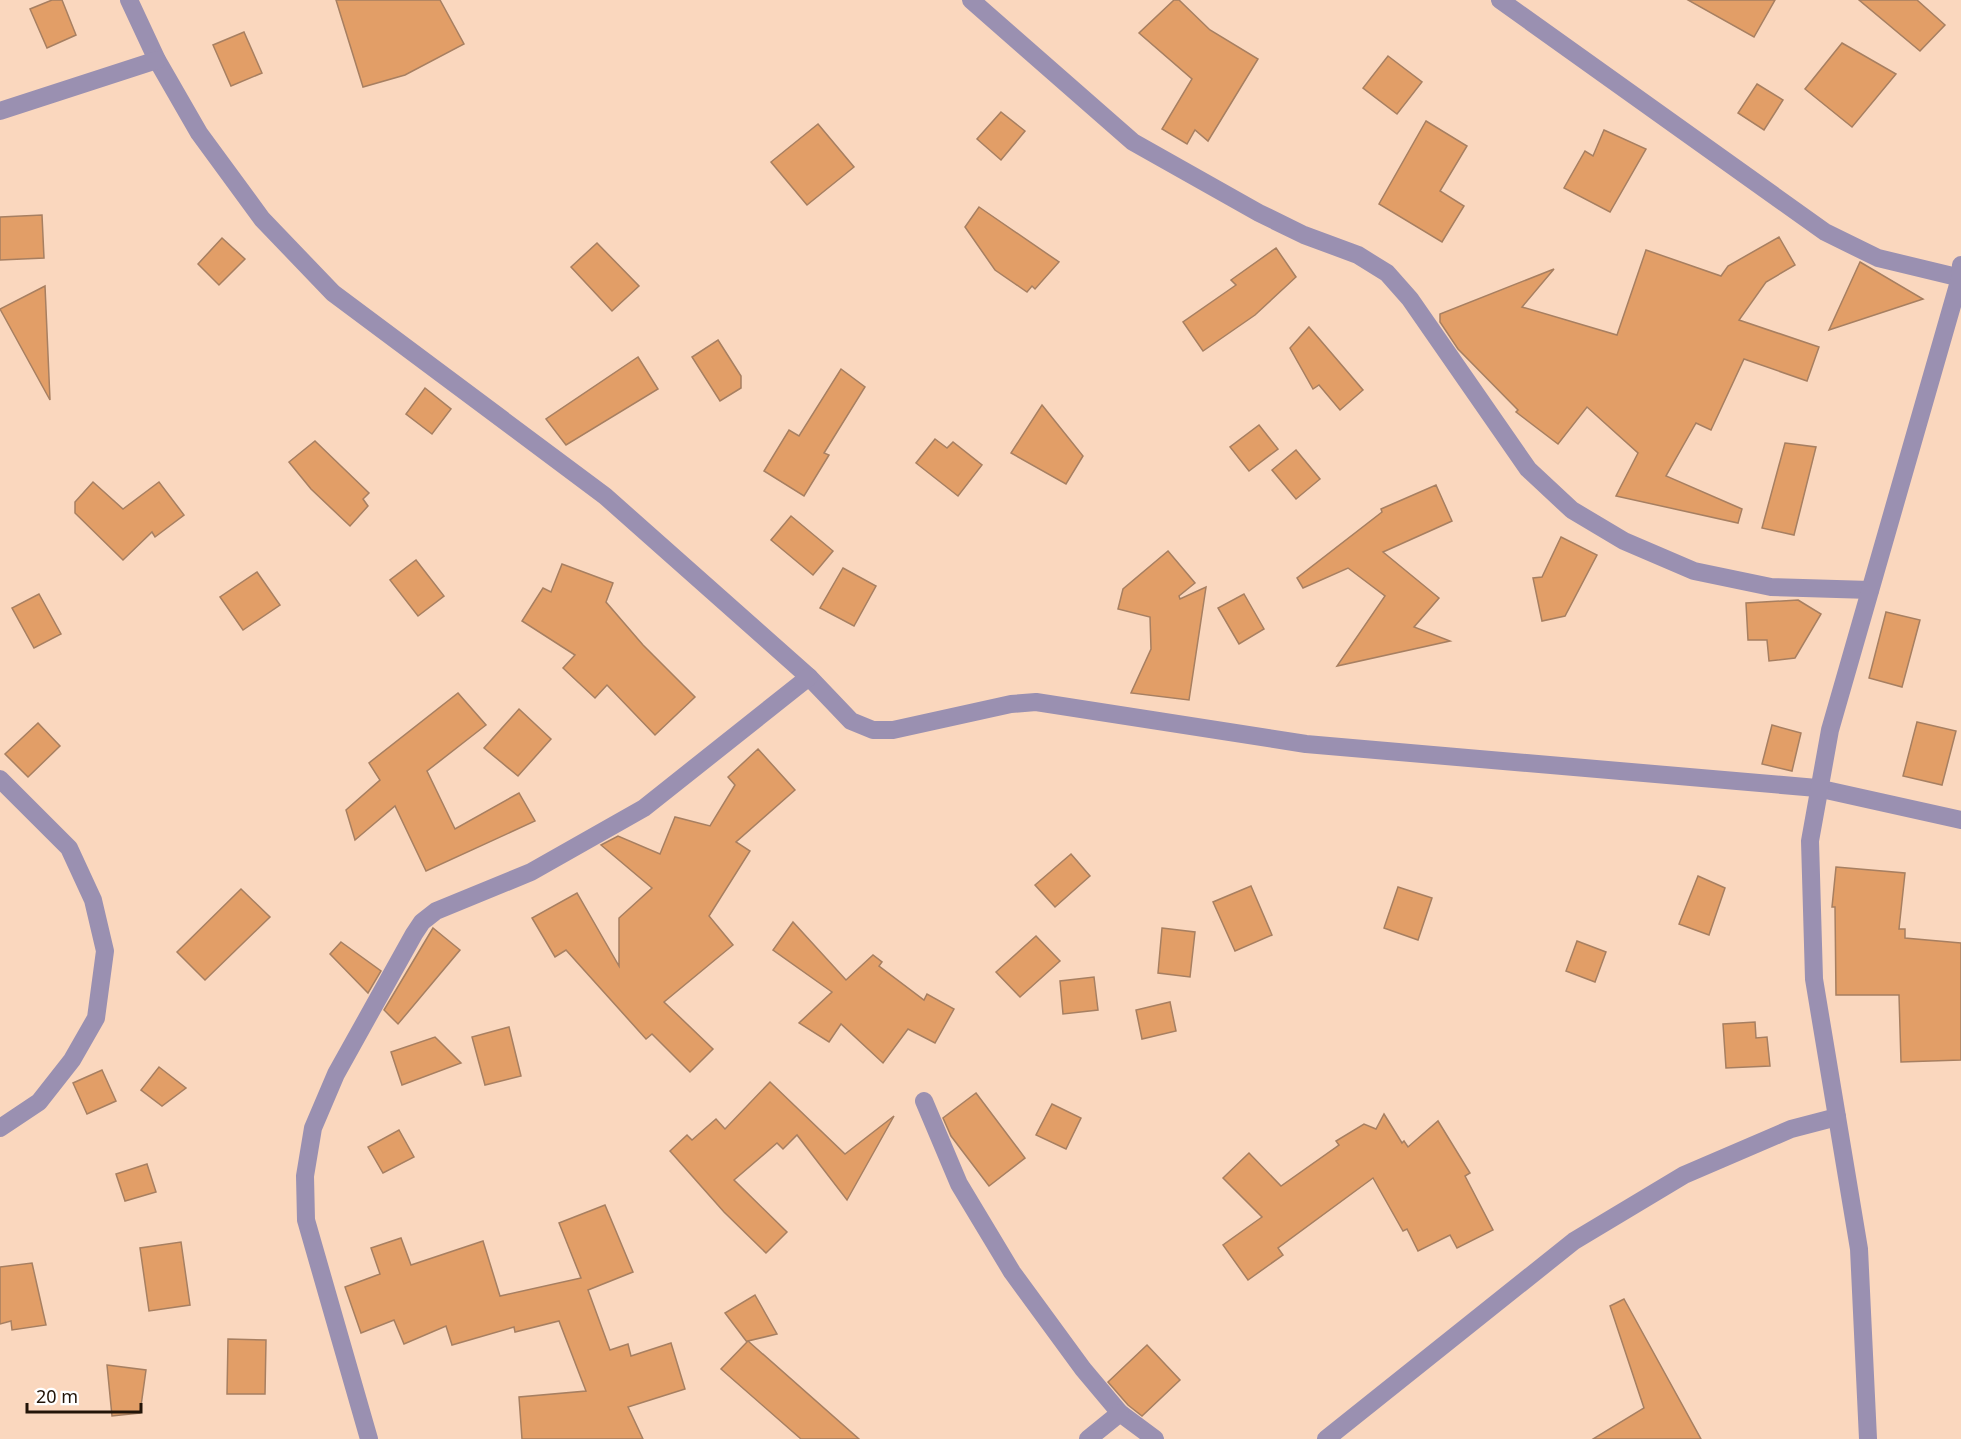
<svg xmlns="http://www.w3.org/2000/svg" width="1961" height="1439" viewBox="0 0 1961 1439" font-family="'Noto Sans',sans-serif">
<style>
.building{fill:#e29e67;stroke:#a77f61;stroke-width:1.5}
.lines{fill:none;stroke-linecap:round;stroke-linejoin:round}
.minor{stroke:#9a90b1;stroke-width:18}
</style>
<rect width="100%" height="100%" fill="#fad7be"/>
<g class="building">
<path d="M 52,0 L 62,0 L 76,35 L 47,48 L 30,9 Z"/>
<path d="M 336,0 L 440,0 L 464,44 L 405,75 L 363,87 Z"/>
<path d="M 1174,0 L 1179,0 L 1210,30 L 1258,59 L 1208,141 L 1195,130 L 1187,144 L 1162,129 L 1192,79 L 1139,33 Z"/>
<path d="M 1688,0 L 1775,0 L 1754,37 Z"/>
<path d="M 1859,0 L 1917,0 L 1945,25 L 1920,51 Z"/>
<path d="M 244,32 L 262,73 L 231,86 L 213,45 Z"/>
<path d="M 1842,43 L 1896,74 L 1852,127 L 1805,89 Z"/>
<path d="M 1388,56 L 1422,82 L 1397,114 L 1363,88 Z"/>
<path d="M 1757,84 L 1783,100 L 1764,130 L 1738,113 Z"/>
<path d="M 1001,112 L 1025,131 L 1001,160 L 977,139 Z"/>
<path d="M 1426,121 L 1467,146 L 1440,191 L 1464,206 L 1442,242 L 1379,204 Z"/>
<path d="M 818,124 L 854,167 L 807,205 L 771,162 Z"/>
<path d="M 1604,130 L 1646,149 L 1610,212 L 1564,188 L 1585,151 L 1593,156 Z"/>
<path d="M 979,207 L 1059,262 L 1035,289 L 1032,286 L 1027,292 L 995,270 L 965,227 Z"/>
<path d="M 42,215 L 44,258 L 0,260 L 0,217 Z"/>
<path d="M 1779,237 L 1795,265 L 1766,282 L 1739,320 L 1819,347 L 1807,381 L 1744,359 L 1711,430 L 1696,423 L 1666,476 L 1742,509 L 1738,523 L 1616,496 L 1638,453 L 1587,407 L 1558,444 L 1516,412 L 1518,410 L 1458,349 L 1440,322 L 1440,314 L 1554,269 L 1522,307 L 1617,335 L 1646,250 L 1721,276 L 1728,266 Z"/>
<path d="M 222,238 L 245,259 L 219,285 L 198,264 Z"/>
<path d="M 597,243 L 639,286 L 612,311 L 571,267 Z"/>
<path d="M 1276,248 L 1296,277 L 1255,315 L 1203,351 L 1183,322 L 1236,285 L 1231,280 Z"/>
<path d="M 1860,262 L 1923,299 L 1829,330 Z"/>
<path d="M 45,286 L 50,400 L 0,309 Z"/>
<path d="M 1309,327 L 1363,390 L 1340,410 L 1319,385 L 1313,389 L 1290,348 Z"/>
<path d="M 718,340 L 741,376 L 741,388 L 720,401 L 692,357 Z"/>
<path d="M 638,357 L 658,389 L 566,445 L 546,419 Z"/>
<path d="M 841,369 L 865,387 L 824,453 L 829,455 L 804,496 L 764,471 L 789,430 L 799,436 Z"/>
<path d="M 425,388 L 451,409 L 432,434 L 406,414 Z"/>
<path d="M 1042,405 L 1083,456 L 1066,484 L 1011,453 Z"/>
<path d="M 1259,425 L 1278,449 L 1249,471 L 1230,447 Z"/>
<path d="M 935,439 L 947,448 L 953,442 L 982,465 L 958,496 L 916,463 Z"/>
<path d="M 315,441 L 369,493 L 363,499 L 368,506 L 350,526 L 311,489 L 289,462 Z"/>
<path d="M 1785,443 L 1816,447 L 1794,535 L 1762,528 Z"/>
<path d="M 1296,450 L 1320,479 L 1296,499 L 1272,470 Z"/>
<path d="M 93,482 L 123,509 L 159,482 L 184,515 L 155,537 L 152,532 L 123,560 L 75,513 L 75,502 Z"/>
<path d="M 1436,485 L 1452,521 L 1383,552 L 1439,598 L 1414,627 L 1450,641 L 1337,666 L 1385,596 L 1348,568 L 1303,588 L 1297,578 L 1382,512 L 1381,509 Z"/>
<path d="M 791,516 L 833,551 L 813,575 L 771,540 Z"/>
<path d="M 1561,537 L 1597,555 L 1565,616 L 1542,621 L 1533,578 L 1542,577 Z"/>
<path d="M 1168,551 L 1195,583 L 1179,596 L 1180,599 L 1206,587 L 1189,700 L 1131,693 L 1151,649 L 1150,617 L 1118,609 L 1123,589 Z"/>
<path d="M 416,560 L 444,596 L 418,616 L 390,580 Z"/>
<path d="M 562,564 L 613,583 L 606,602 L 643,645 L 695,697 L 655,735 L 607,685 L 595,698 L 563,668 L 575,655 L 522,621 L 543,588 L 551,592 Z"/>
<path d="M 843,568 L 876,586 L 854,626 L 820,608 Z"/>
<path d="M 257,572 L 280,605 L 243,630 L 220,597 Z"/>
<path d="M 39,594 L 61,634 L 34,648 L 12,608 Z"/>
<path d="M 1244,594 L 1264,629 L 1239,644 L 1218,608 Z"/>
<path d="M 1798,600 L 1821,614 L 1795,658 L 1769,661 L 1767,640 L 1748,640 L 1746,603 Z"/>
<path d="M 1886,612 L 1920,620 L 1902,687 L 1869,678 Z"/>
<path d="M 458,693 L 486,725 L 427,771 L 455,829 L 519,793 L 535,821 L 426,871 L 395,806 L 355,840 L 346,810 L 380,780 L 369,763 Z"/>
<path d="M 519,709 L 551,739 L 518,776 L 484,748 Z"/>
<path d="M 1917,722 L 1956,731 L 1942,785 L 1903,776 Z"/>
<path d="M 38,723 L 60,746 L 28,777 L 5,754 Z"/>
<path d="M 1772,725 L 1801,733 L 1792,771 L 1762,764 Z"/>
<path d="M 758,749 L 795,790 L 736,842 L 750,851 L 709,916 L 733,945 L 664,1002 L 713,1049 L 690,1072 L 652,1034 L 646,1039 L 566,950 L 555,957 L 532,918 L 577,893 L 619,966 L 619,918 L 652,888 L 601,845 L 618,836 L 660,854 L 675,817 L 710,826 L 735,785 L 728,777 Z"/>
<path d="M 1071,854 L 1090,876 L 1055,907 L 1035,885 Z"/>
<path d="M 1836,867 L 1905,873 L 1899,929 L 1905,929 L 1905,938 L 1961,943 L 1961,1060 L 1901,1062 L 1899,995 L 1836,995 L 1835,907 L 1832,907 Z"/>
<path d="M 1698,876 L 1725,888 L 1709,935 L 1679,924 Z"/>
<path d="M 1251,886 L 1272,935 L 1235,951 L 1213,902 Z"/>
<path d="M 1398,887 L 1432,898 L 1418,940 L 1384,928 Z"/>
<path d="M 241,889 L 270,917 L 205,980 L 177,952 Z"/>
<path d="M 793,922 L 846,980 L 873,955 L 882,962 L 879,966 L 924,1000 L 927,994 L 954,1009 L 935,1043 L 908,1029 L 883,1063 L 841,1024 L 829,1042 L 799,1023 L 832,992 L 773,950 Z"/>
<path d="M 433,928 L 460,950 L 398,1024 L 384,1010 Z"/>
<path d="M 1162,928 L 1195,932 L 1190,977 L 1158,973 Z"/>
<path d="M 1036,936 L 1060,961 L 1020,997 L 996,972 Z"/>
<path d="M 1577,941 L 1606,952 L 1595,982 L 1566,971 Z"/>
<path d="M 341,942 L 381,971 L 368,993 L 330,954 Z"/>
<path d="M 1094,977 L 1098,1010 L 1063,1014 L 1060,981 Z"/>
<path d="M 1170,1002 L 1176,1031 L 1142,1039 L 1136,1010 Z"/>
<path d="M 1755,1022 L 1756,1038 L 1767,1037 L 1770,1066 L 1726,1068 L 1723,1024 Z"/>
<path d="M 509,1027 L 521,1076 L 485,1085 L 472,1037 Z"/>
<path d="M 435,1037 L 461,1063 L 402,1085 L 391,1052 Z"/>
<path d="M 159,1067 L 186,1088 L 162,1106 L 141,1090 Z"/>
<path d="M 102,1070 L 116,1101 L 87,1114 L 73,1083 Z"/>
<path d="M 770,1082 L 845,1154 L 894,1116 L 847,1200 L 797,1135 L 783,1149 L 777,1143 L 734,1180 L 787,1232 L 766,1253 L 724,1212 L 670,1151 L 687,1135 L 692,1140 L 716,1119 L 725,1129 Z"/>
<path d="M 976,1093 L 1025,1158 L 989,1186 L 951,1136 L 943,1118 Z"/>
<path d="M 1052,1104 L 1081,1118 L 1066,1149 L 1036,1135 Z"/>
<path d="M 1384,1114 L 1402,1143 L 1404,1141 L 1408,1147 L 1438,1121 L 1470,1173 L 1465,1176 L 1493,1230 L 1457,1248 L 1450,1235 L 1418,1251 L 1407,1229 L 1403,1231 L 1373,1178 L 1278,1248 L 1283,1255 L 1248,1280 L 1223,1245 L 1262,1217 L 1223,1178 L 1249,1153 L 1281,1186 L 1339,1145 L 1336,1141 L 1364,1124 L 1376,1129 Z"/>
<path d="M 399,1130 L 414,1157 L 383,1173 L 368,1147 Z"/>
<path d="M 147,1164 L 156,1192 L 125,1201 L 116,1174 Z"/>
<path d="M 605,1205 L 633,1272 L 588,1290 L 610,1350 L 628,1344 L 631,1356 L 671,1343 L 685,1389 L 628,1407 L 643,1439 L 522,1439 L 519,1397 L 586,1391 L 559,1321 L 515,1332 L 514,1327 L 452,1345 L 446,1326 L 404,1344 L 394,1320 L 361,1333 L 345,1287 L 380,1274 L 371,1248 L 401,1238 L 411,1265 L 483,1241 L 500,1296 L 581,1278 L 559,1223 Z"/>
<path d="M 181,1242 L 190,1305 L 149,1311 L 140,1248 Z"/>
<path d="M 32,1263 L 46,1325 L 12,1330 L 11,1321 L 0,1324 L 0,1267 Z"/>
<path d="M 755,1295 L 777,1334 L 748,1341 L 859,1439 L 801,1439 L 721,1369 L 747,1342 L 725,1313 Z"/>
<path d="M 1624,1299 L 1701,1439 L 1593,1439 L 1644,1408 L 1610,1306 Z"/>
<path d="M 228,1339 L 266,1340 L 265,1394 L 227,1394 Z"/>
<path d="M 1147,1345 L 1180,1380 L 1142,1416 L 1128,1405 L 1108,1382 Z"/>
<path d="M 107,1365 L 146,1370 L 140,1413 L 112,1416 Z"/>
</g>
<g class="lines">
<g class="minor">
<path d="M 129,0 L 157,60 L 199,133 L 262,219 L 333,293 L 605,496 L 809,677 L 851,721 L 873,730 L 893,730 L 1011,704 L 1036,702 L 1306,744 L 1817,788 L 1961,820"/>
<path d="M 971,0 L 1133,142 L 1259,213 L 1304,235 L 1358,255 L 1387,273 L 1410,299 L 1528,469 L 1572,510 L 1624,541 L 1694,571 L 1771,587 L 1870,590"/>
<path d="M 1500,0 L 1825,232 L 1878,258 L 1961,278"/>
<path d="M 0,111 L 157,60"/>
<path d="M 0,779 L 69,848 L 93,900 L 105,951 L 96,1018 L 72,1060 L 39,1102 L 0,1128"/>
<path d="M 924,1101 L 959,1184 L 1012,1272 L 1083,1369 L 1120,1413 L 1155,1439"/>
<path d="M 369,1439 L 306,1220 L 305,1176 L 313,1128 L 336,1074 L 414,934 L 422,922 L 436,911 L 531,872 L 644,808 L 809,677"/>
<path d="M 1088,1439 L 1120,1413"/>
<path d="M 1326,1439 L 1574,1241 L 1684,1175 L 1791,1129 L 1837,1117"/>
<path d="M 1868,1439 L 1859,1249 L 1814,979 L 1810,841 L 1830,730 L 1960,278 L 1961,265"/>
</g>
</g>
<path d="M27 1403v9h114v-9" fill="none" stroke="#221408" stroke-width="3"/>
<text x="36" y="1403" font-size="18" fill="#221408" stroke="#ffffff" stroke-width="4.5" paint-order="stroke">20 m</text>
</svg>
